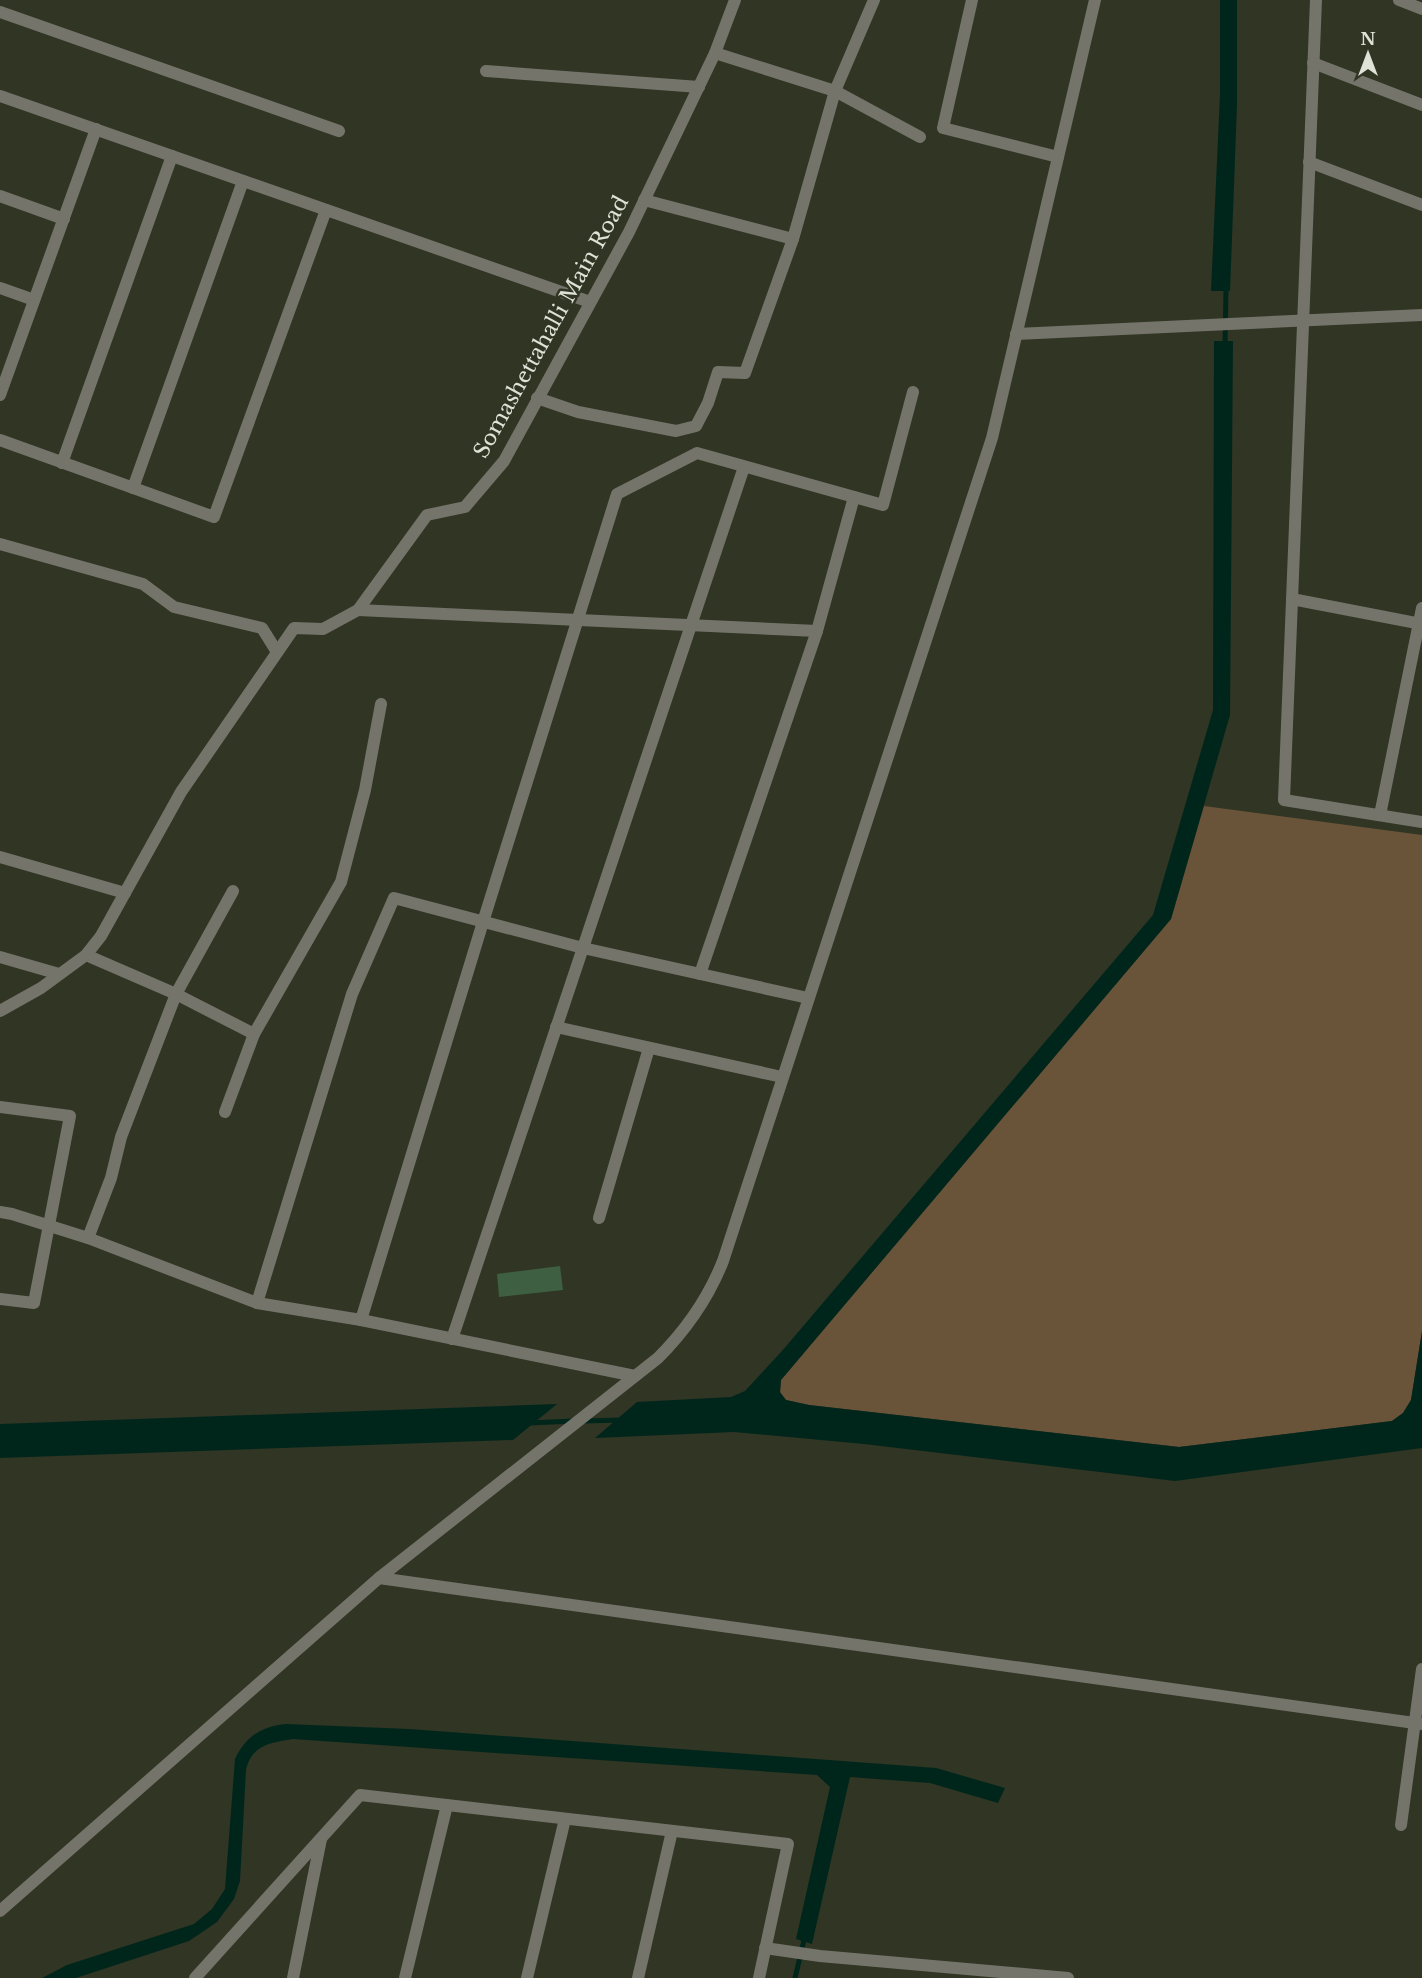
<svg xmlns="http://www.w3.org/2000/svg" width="1422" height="1978" viewBox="0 0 1422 1978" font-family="'Libre Baskerville',serif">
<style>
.green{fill:#6a5439}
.water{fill:#00261c}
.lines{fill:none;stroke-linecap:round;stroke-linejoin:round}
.stream{stroke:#00261c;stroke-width:5}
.building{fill:#3e5f42}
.minor{stroke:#75746b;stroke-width:12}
.tertiary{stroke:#75746b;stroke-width:12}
.labels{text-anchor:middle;stroke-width:5;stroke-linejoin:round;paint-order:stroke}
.street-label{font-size:21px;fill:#dee2d7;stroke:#303524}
</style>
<rect width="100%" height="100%" fill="#303524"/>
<path class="green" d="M 1204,806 L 1422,835 L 1422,1331 L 1411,1400 L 1403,1413 L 1392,1421 L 1179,1447 L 809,1405 L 786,1400 L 780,1393 L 781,1380 L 1171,919 Z"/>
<g class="water">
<path d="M 1220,0 L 1237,0 L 1237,105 L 1230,291 L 1211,291 L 1220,95 Z"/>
<path d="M 1214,341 L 1233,341 L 1230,715 L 1171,919 L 781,1380 L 780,1392 L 786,1400 L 809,1405 L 1179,1447 L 1392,1421 L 1403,1413 L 1411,1400 L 1422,1331 L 1422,1448 L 1175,1481 L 864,1444 L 734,1432 L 595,1438 L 637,1402 L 731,1397 L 745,1391 L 782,1351 L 1153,915 L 1213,710 Z"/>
<path d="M 557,1404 L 513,1440 L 0,1458 L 0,1424 Z"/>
<path d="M 286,1724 L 409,1729 L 936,1768 L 1005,1788 L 998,1803 L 930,1783 L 850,1777 L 812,1944 L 796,1939 L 830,1787 L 817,1775 L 293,1739 C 269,1743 252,1745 246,1770 L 240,1881 L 234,1899 L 217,1922 L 189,1941 L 76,1978 L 42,1978 L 67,1965 L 194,1924 L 212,1909 L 225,1889 L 235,1759 C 245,1737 262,1726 286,1724 Z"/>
</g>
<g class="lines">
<g class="stream">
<path d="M 1225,346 L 1226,287"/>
<path d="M 583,1421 L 622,1420"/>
<path d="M 529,1423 L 574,1421"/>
<path d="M 795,1978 L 805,1936"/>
</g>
</g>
<path class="building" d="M 560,1266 L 563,1290 L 499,1297 L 497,1274 Z"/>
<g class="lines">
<g class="minor">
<path d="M 972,0 L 943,128 L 1058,157"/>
<path d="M 1316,0 L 1284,800 L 1422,822"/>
<path d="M 1399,0 L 1422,9"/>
<path d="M 0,12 L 339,131"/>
<path d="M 715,53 L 835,91 L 920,137"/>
<path d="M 1313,63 L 1422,105"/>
<path d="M 486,71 L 699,87"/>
<path d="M 0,96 L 590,302"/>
<path d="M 1309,162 L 1422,205"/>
<path d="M 0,196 L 64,219"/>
<path d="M 644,200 L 793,239"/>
<path d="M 0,288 L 34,300"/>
<path d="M 1016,334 L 1422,315"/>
<path d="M 0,395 L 96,129"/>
<path d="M 537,398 L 578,412 L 676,431 L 696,426 L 708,403 L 718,372 L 745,373 L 793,239 L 835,91 L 874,0"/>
<path d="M 0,440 L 214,517 L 326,210"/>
<path d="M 62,463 L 172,156"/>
<path d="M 133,488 L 243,181"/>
<path d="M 0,544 L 143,584 L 174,607 L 262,628 L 277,652"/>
<path d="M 1292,599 L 1422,624"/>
<path d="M 358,610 L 817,631"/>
<path d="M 1380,815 L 1422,608"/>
<path d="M 0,857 L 125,893"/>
<path d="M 86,955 L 176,994 L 254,1034"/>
<path d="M 0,957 L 59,974"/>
<path d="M 700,974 L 817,631 L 854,497"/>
<path d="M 556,1027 L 782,1077"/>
<path d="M 0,1107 L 70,1116 L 34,1303 L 0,1299"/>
<path d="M 225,1112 L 254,1034 L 341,882 L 365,790 L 381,704"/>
<path d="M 0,1212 L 12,1214 L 88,1238 L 257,1303 L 361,1320 L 635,1376"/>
<path d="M 599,1218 L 649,1048"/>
<path d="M 88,1238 L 111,1178 L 121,1137 L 176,994 L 233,891"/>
<path d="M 257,1303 L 352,994 L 394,898 L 583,948 L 808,998"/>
<path d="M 361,1320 L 483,922 L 617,494 L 697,453 L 883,505 L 913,392"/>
<path d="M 452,1339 L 744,467"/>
<path d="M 379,1578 L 1422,1724"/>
<path d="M 1401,1825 L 1422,1669"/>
<path d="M 765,1948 L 820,1956 L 1068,1978"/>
<path d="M 195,1978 L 360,1795 L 788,1844 L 759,1978"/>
<path d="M 293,1978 L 321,1839"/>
<path d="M 405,1978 L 447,1805"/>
<path d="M 527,1978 L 565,1819"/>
<path d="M 638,1978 L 672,1831"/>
</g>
<g class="tertiary">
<path d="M 0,1011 L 41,988 L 86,955 L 101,936 L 181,792 L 294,628 L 323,629 L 358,610 L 427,515 L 465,507 L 504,461 L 629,232 L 715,53 L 735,0"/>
<path d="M 0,1911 L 379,1578 L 658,1358 C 687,1329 708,1299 723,1261 L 992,438 L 1095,0"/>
</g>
</g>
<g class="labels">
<g class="street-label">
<text transform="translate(551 327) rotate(-61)" y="7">Somashettahalli Main Road</text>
</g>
</g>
<g transform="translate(1368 54)" stroke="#303524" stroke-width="4.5" paint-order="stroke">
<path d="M0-4.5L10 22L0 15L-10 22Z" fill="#dee2d7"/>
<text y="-9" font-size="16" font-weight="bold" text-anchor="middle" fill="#dee2d7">N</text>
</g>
</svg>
